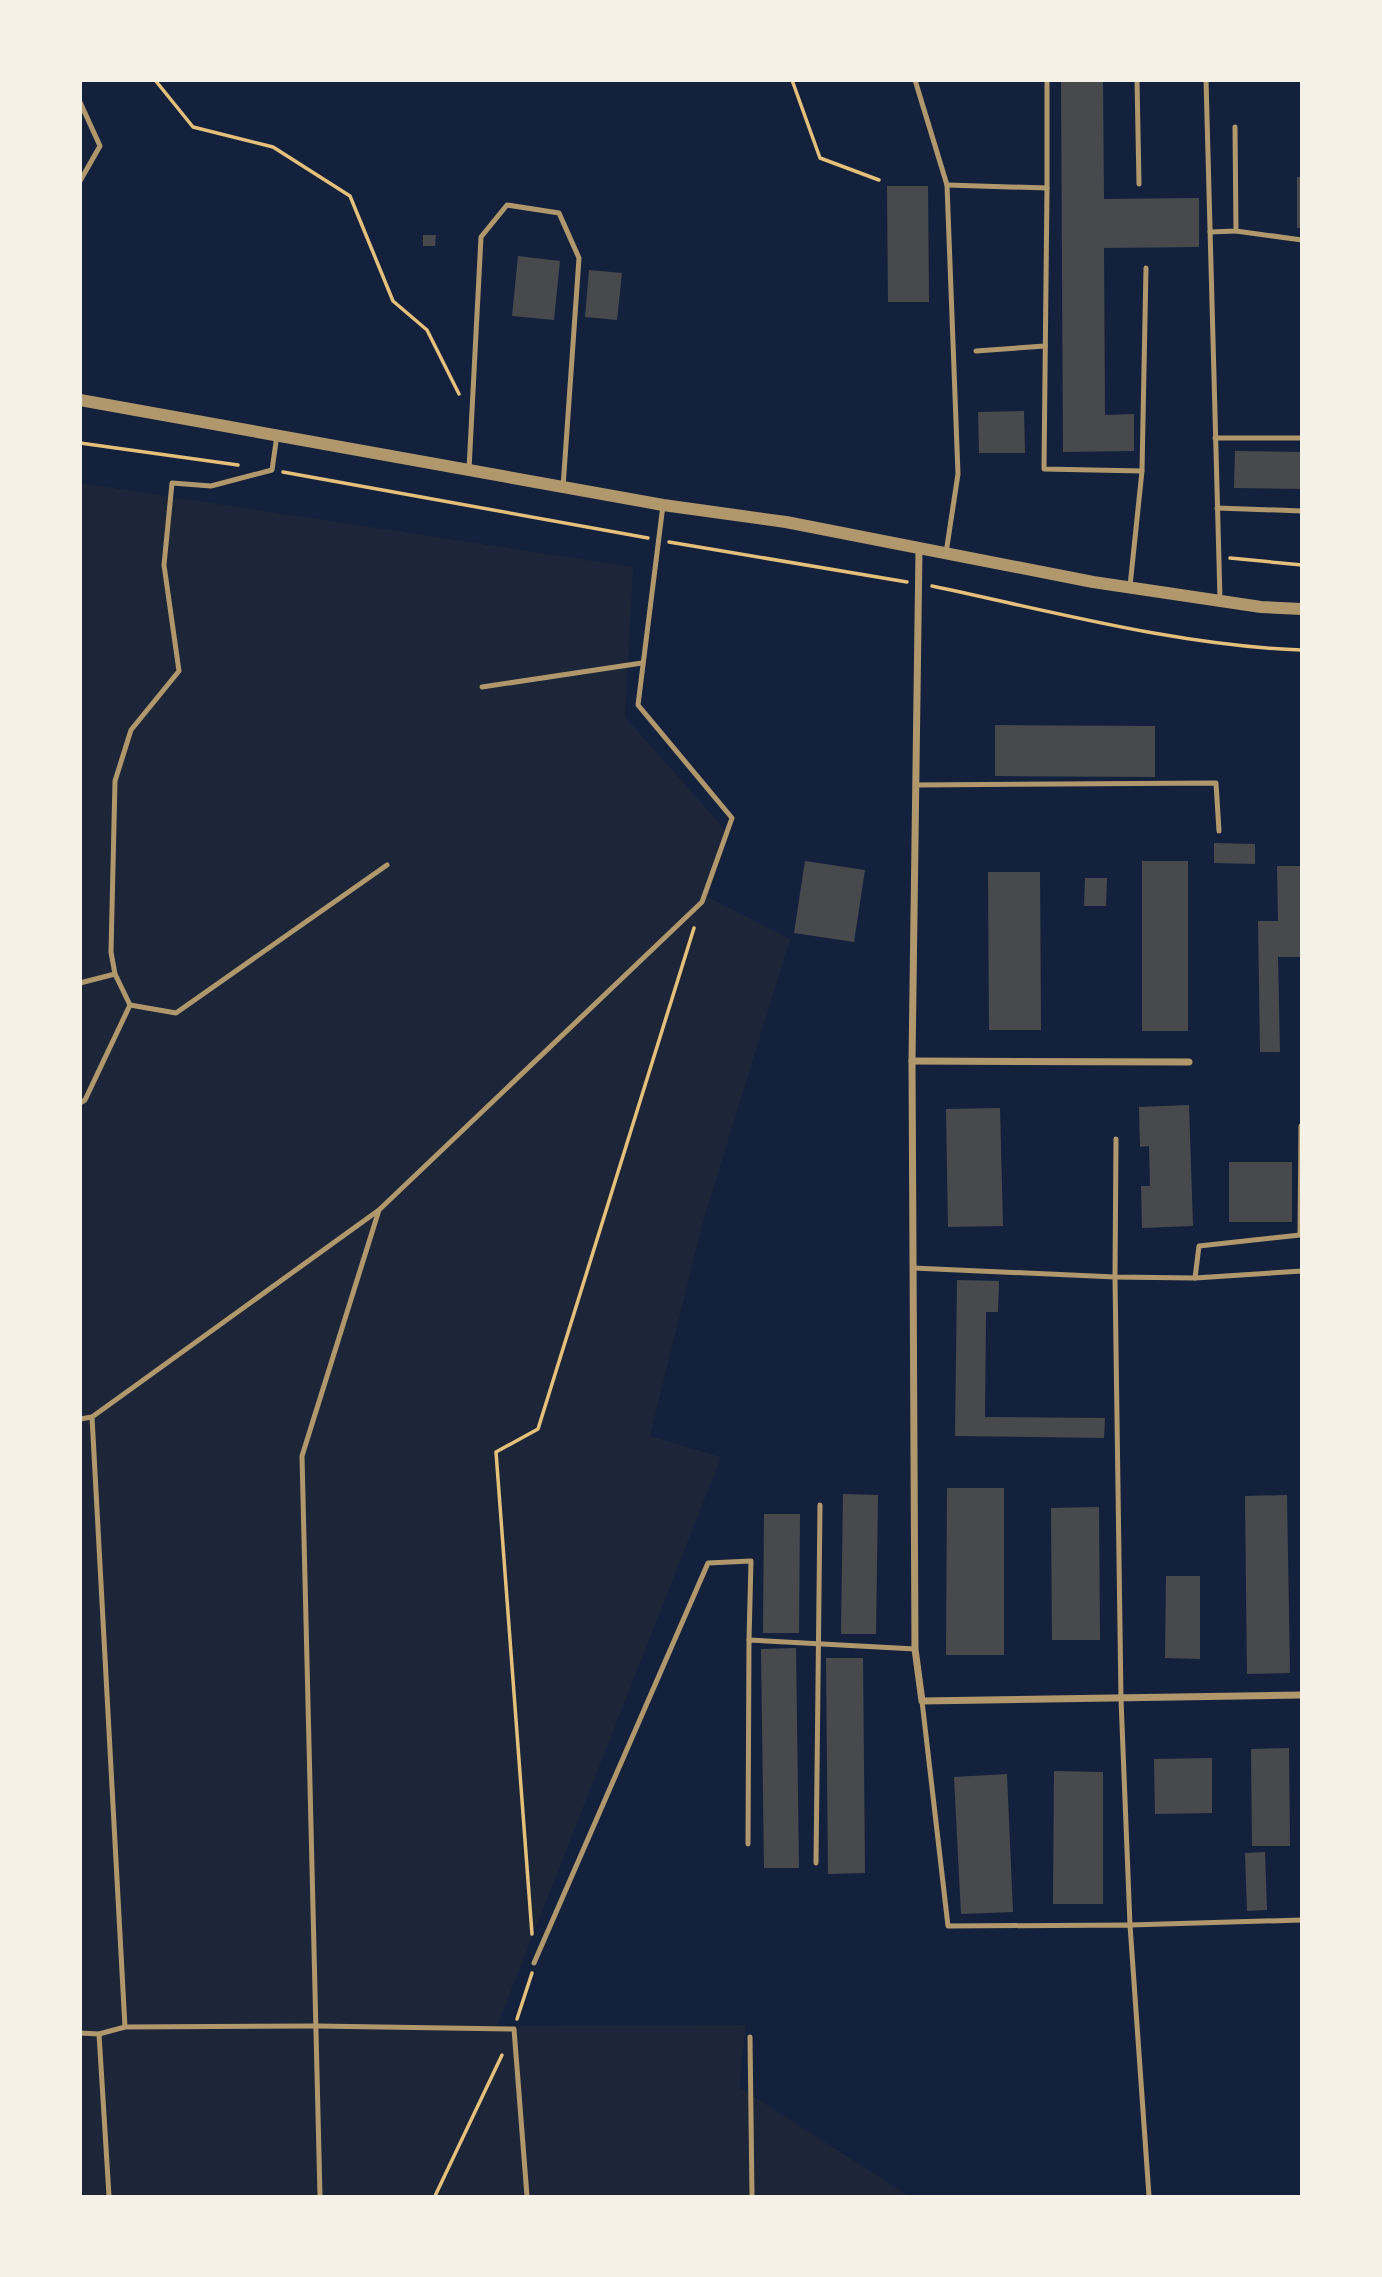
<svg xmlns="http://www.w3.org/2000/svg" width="1382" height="2277" viewBox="0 0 1382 2277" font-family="Manrope,sans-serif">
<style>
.green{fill:#1d2539}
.building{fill:#48494c}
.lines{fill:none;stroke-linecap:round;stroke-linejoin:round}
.path{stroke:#e5c07b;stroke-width:3.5}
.service{stroke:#b1986c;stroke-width:5}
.minor{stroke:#b1986c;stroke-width:7}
.tertiary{stroke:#b1986c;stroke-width:12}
</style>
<rect width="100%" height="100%" fill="#14213d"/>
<path class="green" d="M 80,483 L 633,567 L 625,717 L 729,834 L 708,897 L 790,939 L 702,1225 L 650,1436 L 721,1457 L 497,2026 L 746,2025 L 739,2087 L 909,2196 L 81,2196 Z"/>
<g class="building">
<path d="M 1061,80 L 1103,80 L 1104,199 L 1199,198 L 1199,247 L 1104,248 L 1105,415 L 1134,414 L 1134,451 L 1063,452 Z"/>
<rect x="1297" y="177" width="5" height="51"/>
<path d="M 887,186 L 928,186 L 929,302 L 888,302 Z"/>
<path d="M 423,235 L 436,235 L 435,246 L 423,246 Z"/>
<path d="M 518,256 L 560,261 L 554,320 L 512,316 Z"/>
<path d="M 589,270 L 622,273 L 617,320 L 585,317 Z"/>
<path d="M 1024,411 L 1025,453 L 979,453 L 978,412 Z"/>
<path d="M 1235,451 L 1302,452 L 1302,489 L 1234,488 Z"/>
<path d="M 995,725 L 1155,726 L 1155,777 L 995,776 Z"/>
<path d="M 1214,843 L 1255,844 L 1255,864 L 1214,863 Z"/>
<path d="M 805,861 L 865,870 L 854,942 L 794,933 Z"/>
<rect x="1142" y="861" width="46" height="170"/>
<path d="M 1277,866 L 1302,866 L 1302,957 L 1278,957 L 1280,1052 L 1260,1052 L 1258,921 L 1278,921 Z"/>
<path d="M 988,872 L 1040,872 L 1041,1030 L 989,1030 Z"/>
<path d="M 1085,878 L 1107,878 L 1106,906 L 1084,906 Z"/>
<path d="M 1189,1105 L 1193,1226 L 1142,1228 L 1141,1186 L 1150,1186 L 1149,1146 L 1140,1147 L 1139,1107 Z"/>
<path d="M 1000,1108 L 1003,1226 L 948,1227 L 946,1109 Z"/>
<rect x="1229" y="1162" width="63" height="60"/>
<path d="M 957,1280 L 999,1281 L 998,1312 L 986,1312 L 985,1417 L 1105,1418 L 1104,1438 L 955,1436 Z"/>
<path d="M 947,1488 L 1004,1488 L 1004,1655 L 946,1655 Z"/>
<path d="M 843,1494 L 878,1495 L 876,1634 L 841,1634 Z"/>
<path d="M 1287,1495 L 1290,1673 L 1247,1674 L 1245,1496 Z"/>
<path d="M 1099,1507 L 1100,1640 L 1052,1640 L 1051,1508 Z"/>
<path d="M 764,1514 L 800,1514 L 799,1633 L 763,1633 Z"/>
<path d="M 1166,1576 L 1200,1576 L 1200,1659 L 1165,1658 Z"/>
<path d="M 796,1648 L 799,1868 L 764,1868 L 761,1649 Z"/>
<path d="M 826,1658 L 863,1658 L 865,1873 L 828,1874 Z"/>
<path d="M 1289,1748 L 1290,1846 L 1252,1846 L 1251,1749 Z"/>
<path d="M 1212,1758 L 1212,1813 L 1155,1814 L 1154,1759 Z"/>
<path d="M 1054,1771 L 1103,1772 L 1103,1904 L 1053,1904 Z"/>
<path d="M 1007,1774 L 1013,1912 L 961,1914 L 954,1777 Z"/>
<path d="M 1265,1852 L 1267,1910 L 1247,1911 L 1245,1853 Z"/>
</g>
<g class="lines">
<g class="path">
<path d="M 155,80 L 193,127 L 273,147 L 350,196 L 393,301 L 427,330 L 459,394"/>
<path d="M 792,80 L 820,158 L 879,180"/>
<path d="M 80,443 L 238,465"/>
<path d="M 283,472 L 648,538"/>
<path d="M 669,542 L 907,582"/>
<path d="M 1230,558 L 1302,565"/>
<path d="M 932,586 C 1051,611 1179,646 1302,650"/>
<path d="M 532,1934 L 496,1452 L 538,1429 L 694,928"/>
<path d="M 517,2019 L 532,1973"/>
<path d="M 435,2196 L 502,2055"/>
</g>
<g class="service">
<path d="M 915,80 L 947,185 L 958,474 L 946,553"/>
<path d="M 1137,80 L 1139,184"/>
<path d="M 1206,80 L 1220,599"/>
<path d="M 80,102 L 100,146 L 80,181"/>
<path d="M 947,185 L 1047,188 L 1047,80"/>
<path d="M 1047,188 L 1044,469 L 1142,471"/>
<path d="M 1236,231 L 1302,240"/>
<path d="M 1210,232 L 1236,231 L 1235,127"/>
<path d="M 976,351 L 1045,346"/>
<path d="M 1215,438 L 1302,438"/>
<path d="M 469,469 L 481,237 L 507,205 L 559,213 L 579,258 L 563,487"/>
<path d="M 1217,508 L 1302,511"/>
<path d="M 1130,586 L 1142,471 L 1146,268"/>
<path d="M 482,687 L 642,663"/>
<path d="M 917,785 L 1216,783 L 1219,831"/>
<path d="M 80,983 L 115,974"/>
<path d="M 130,1005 L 176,1013 L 387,865"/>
<path d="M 80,1103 L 85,1100 L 130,1005 L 115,974 L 111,952 L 115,781 L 131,730 L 179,671 L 164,565 L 172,483 L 211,486 L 272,470 L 277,435"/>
<path d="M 1116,1139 L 1115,1277 L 1195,1278 L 1302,1271"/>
<path d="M 913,1268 L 1115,1277 L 1121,1699 L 1130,1925 L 1302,1920"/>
<path d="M 1195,1278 L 1199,1246 L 1300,1235 L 1301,1126"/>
<path d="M 92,1417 L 125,2027"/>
<path d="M 80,1419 L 92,1417 L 379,1210 L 702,902 L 732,818 L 638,705 L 663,505"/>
<path d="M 922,1701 L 948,1926 L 1130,1925 L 1149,2196"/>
<path d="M 748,1844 L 749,1640 L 915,1649"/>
<path d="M 816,1863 L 820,1505"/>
<path d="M 534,1963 L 708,1563 L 751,1561 L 749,1640"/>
<path d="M 80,2033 L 99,2034 L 125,2027 L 317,2026 L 514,2029 L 527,2196"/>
<path d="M 99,2034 L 109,2196"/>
<path d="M 750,2037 L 752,2196"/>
<path d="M 320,2196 L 302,1456 L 379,1210"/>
</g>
<g class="minor">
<path d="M 919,549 L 912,1061 L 915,1649 L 922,1701 L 1302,1695"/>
<path d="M 912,1061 L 1189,1062"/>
</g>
<path class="tertiary" d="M 80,400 L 663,505 L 786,522 L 1093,582 L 1261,607 L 1302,609"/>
</g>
<rect width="1382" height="2277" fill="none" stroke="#f6f1e7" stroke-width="164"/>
</svg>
